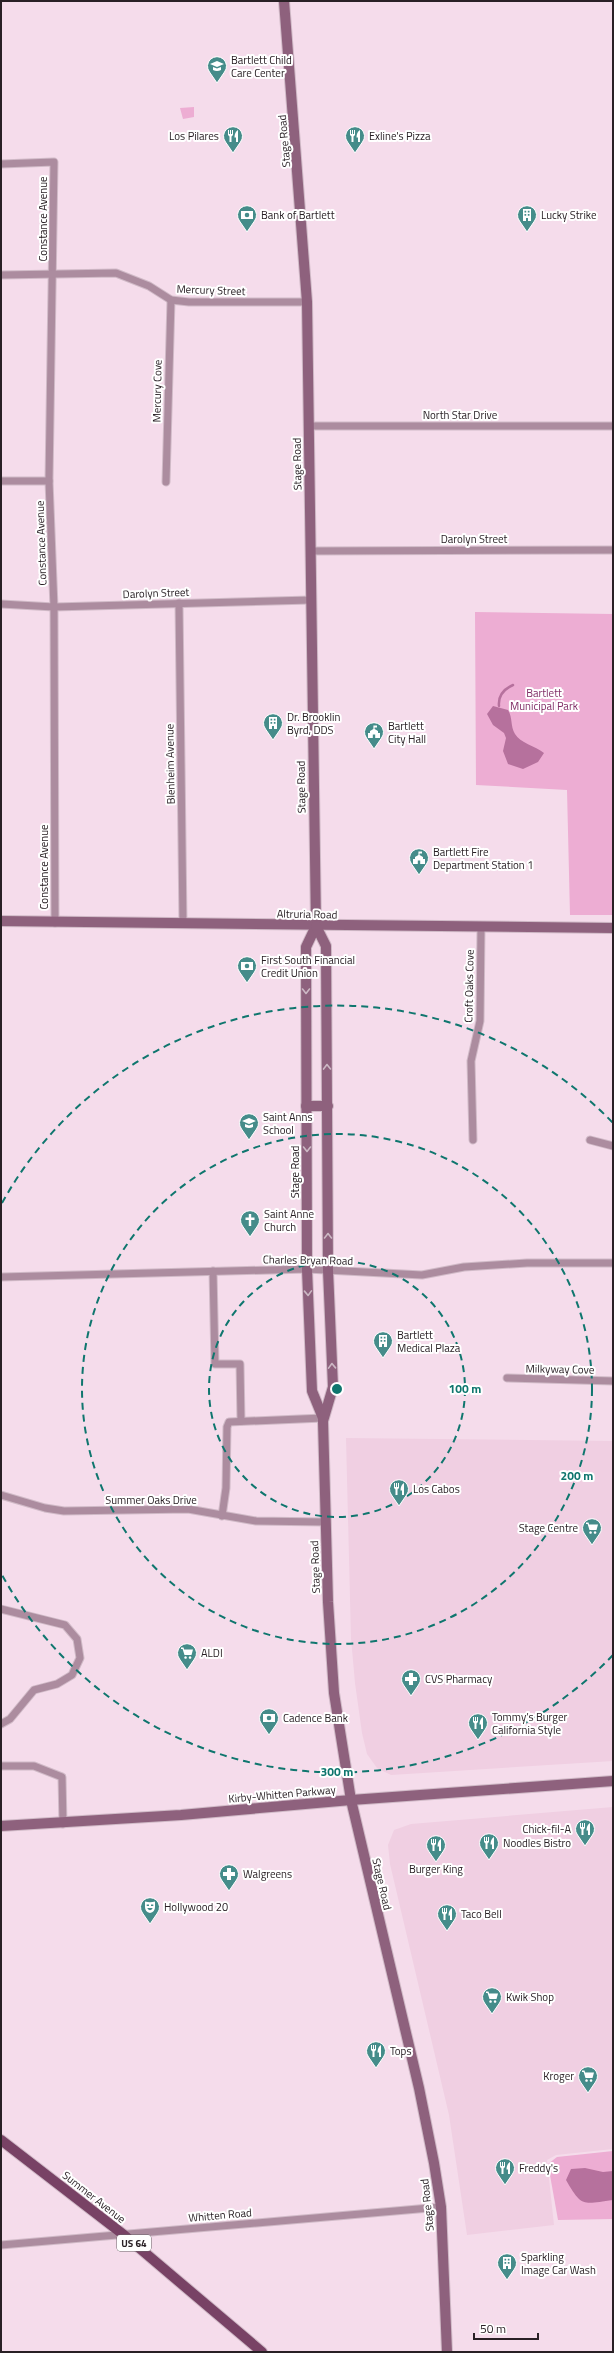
<svg xmlns="http://www.w3.org/2000/svg" width="614" height="2353" viewBox="0 0 614 2353" font-family="'Titillium Web',sans-serif">
<style>
.built{fill:#f0cfe2}
.green{fill:#edadd3}
.water{fill:#b6719d}
.lines{fill:none;stroke-linecap:round;stroke-linejoin:round}
.stream{stroke:#b6719d;stroke-width:2.5}
.street-casing{stroke:#d0bac7;stroke-width:9}
.secondary-casing{stroke:#d0bac7;stroke-width:12}
.primary-casing{stroke:#d0bac7;stroke-width:12}
.street{stroke:#ac8c9f;stroke-width:7}
.secondary{stroke:#8e617d;stroke-width:10}
.primary{stroke:#784265;stroke-width:10}
.oneway{stroke:#ccb8c4}
.ring{fill:none;stroke:#0f766e;stroke-width:2;stroke-dasharray:7 5}
.labels{text-anchor:middle;stroke-width:4;stroke-linejoin:round;paint-order:stroke}
.shield{fill:#fff;stroke:#696366;stroke-width:1}
.shield-label{font-size:10px;font-weight:bold;fill:#292025}
.poi-label{font-size:11px;fill:#292025;stroke:#fff;text-anchor:start}
.street-label{font-size:11px;fill:#292025;stroke:#fff}
.park-label{font-size:11px;fill:#812d66;stroke:#fff}
.centre{fill:#0f766e;stroke:#fff;stroke-width:2}
.ring-label{font-size:12px;text-anchor:middle;font-weight:bold;fill:#0f766e;stroke:#fff;stroke-width:4;stroke-linejoin:round;paint-order:stroke}
</style>
<rect width="100%" height="100%" fill="#f5dceb"/>
<g class="built">
<path d="M 346,1438 L 613,1441 L 613,1761 L 391,1775 L 377,1768 L 367,1754 L 362,1733 L 355,1683 L 351,1638 Z"/>
<path d="M 613,1807 L 613,2149 L 556,2155 L 547,2160 L 554,2225 L 467,2235 L 449,2115 L 390,1864 L 388,1845 L 394,1830 L 411,1824 Z"/>
</g>
<g class="green">
<path d="M 194,107 L 194,117 L 183,119 L 180,108 Z"/>
<path d="M 475,612 L 613,614 L 613,915 L 570,915 L 567,790 L 476,785 Z"/>
<path d="M 613,2151 L 613,2219 L 558,2220 L 548,2164 L 557,2157 Z"/>
</g>
<g class="water">
<path d="M 493,706 L 508,710 C 513,718 510,726 515,734 C 520,743 535,746 544,753 L 538,762 L 523,769 L 508,764 L 503,751 L 506,738 L 504,733 L 493,725 L 487,714 Z"/>
<path d="M 585,2168 L 603,2172 L 613,2171 L 613,2200 C 583,2204 582,2208 566,2180 L 571,2169 Z"/>
</g>
<g class="lines">
<path class="stream" d="M 499,706 C 498,696 504,689 513,685"/>
<defs>
<g id="street">
<path d="M 1,164 L 54,162 L 49,481 L 54,607 L 55,923"/>
<path d="M 1,275 L 116,273 L 149,286 L 171,300 L 189,302 L 307,302"/>
<path d="M 308,426 L 613,426"/>
<path d="M 1,481 L 49,481"/>
<path d="M 166,482 L 171,300"/>
<path d="M 311,551 L 613,550"/>
<path d="M 179,603 L 183,924"/>
<path d="M 1,604 L 54,607 L 311,600"/>
<path d="M 473,1140 L 471,1061 L 480,1021 L 481,928"/>
<path d="M 590,1140 L 613,1146"/>
<path d="M 213,1271 L 215,1364 L 240,1364 L 241,1421"/>
<path d="M 1,1277 L 307,1269 L 422,1275 L 464,1267 L 527,1263 L 613,1263"/>
<path d="M 507,1378 L 613,1381"/>
<path d="M 1,1495 L 45,1508 L 64,1511 L 188,1509 L 256,1521 L 325,1522"/>
<path d="M 222,1516 L 226,1488 L 227,1427 L 229,1422 L 323,1418"/>
<path d="M 1,1609 L 65,1625 L 77,1639 L 80,1658 L 72,1675 L 57,1684 L 34,1690 L 10,1719 L 1,1724"/>
<path d="M 1,1766 L 34,1766 L 62,1777 L 63,1824"/>
<path d="M 1,2245 L 441,2207"/>
</g>
<g id="secondary">
<path d="M 284,1 L 307,302 L 316,926 L 306,947 L 307,1269 L 312,1391 L 323,1418"/>
<path d="M 1,921 L 613,928"/>
<path d="M 316,926 L 326,946 L 328,1270 L 333,1387 L 323,1421 L 328,1602 L 334,1693 L 351,1800 L 419,2088 L 434,2163 L 441,2207 L 447,2352"/>
<path d="M 306,1106 L 328,1106"/>
<path d="M 1,1826 L 181,1815 L 351,1800 L 613,1781"/>
</g>
<path id="primary" d="M 1,2140 L 124,2235 L 262,2352"/>
</defs>
<use href="#street" class="street-casing"/>
<use href="#secondary" class="secondary-casing"/>
<use href="#primary" class="primary-casing"/>
<use href="#street" class="street"/>
<use href="#secondary" class="secondary"/>
<use href="#primary" class="primary"/>
</g>
<defs><path id="oneway-chevron" d="M-2-3.5L2.5 0L-2 3.5" fill="none" stroke-width="1.6" stroke-linecap="round" stroke-linejoin="round"/></defs>
<g class="oneway">
<use href="#oneway-chevron" transform="translate(306 991) rotate(90)"/>
<use href="#oneway-chevron" transform="translate(327 1067) rotate(-91)"/>
<use href="#oneway-chevron" transform="translate(307 1149) rotate(90)"/>
<use href="#oneway-chevron" transform="translate(328 1236) rotate(-90)"/>
<use href="#oneway-chevron" transform="translate(308 1293) rotate(88)"/>
<use href="#oneway-chevron" transform="translate(332 1366) rotate(-92)"/>
</g>
<g class="ring">
<circle cx="337" cy="1389" r="128"/>
<circle cx="337" cy="1389" r="255"/>
<path d="M613 1655A383 383 0 0 1 2 1575M2 1203A383 383 0 0 1 613 1123"/>
</g>
<defs>
<symbol id="school-pin" viewBox="-11 -11 22 30"><path d="M0 17L-7.5 6A9.5 9.5 0 1 1 7.5 6Z" fill="#458c8a" stroke="#fff"/><path d="M0-5L7-2L0 1L-7-2ZM-4 1L0 2.5L4 1V4Q0 6-4 4Z" fill="#fff"/></symbol>
<symbol id="restaurant-pin" viewBox="-11 -11 22 30"><path d="M0 17L-7.5 6A9.5 9.5 0 1 1 7.5 6Z" fill="#458c8a" stroke="#fff"/><path d="M-5-6h1v4h1v-4h1v4h1v-4h1v5L-1.5 .5V6h-2V.5L-5-1ZM5-6V6H3V1.5H1.5Q1.5-4 5-6Z" fill="#fff"/></symbol>
<symbol id="bank-pin" viewBox="-11 -11 22 30"><path d="M0 17L-7.5 6A9.5 9.5 0 1 1 7.5 6Z" fill="#458c8a" stroke="#fff"/><path d="M-6-4H6V4H-6ZM0-2.3a2.3 2.3 0 1 0 0 4.6a2.3 2.3 0 1 0 0-4.6Z" fill="#fff"/></symbol>
<symbol id="building-pin" viewBox="-11 -11 22 30"><path d="M0 17L-7.5 6A9.5 9.5 0 1 1 7.5 6Z" fill="#458c8a" stroke="#fff"/><path d="M-4-6H4V6H1V3H-1V6H-4ZM-2.5-4.3h1.7v1.8h-1.7ZM.8-4.3h1.7v1.8H.8ZM-2.5-1h1.7V.8h-1.7ZM.8-1h1.7V.8H.8Z" fill="#fff"/></symbol>
<symbol id="civic-pin" viewBox="-11 -11 22 30"><path d="M0 17L-7.5 6A9.5 9.5 0 1 1 7.5 6Z" fill="#458c8a" stroke="#fff"/><path d="M-.6-6.5H3V-4.5H.6V-3L4-1V1h2V6H-6V1h2V-1L-.6-3ZM-1.2 2.5V6h2.4V2.5Z" fill="#fff"/></symbol>
<symbol id="church-pin" viewBox="-11 -11 22 30"><path d="M0 17L-7.5 6A9.5 9.5 0 1 1 7.5 6Z" fill="#458c8a" stroke="#fff"/><path d="M-1.2-6h2.4v3.5h3.3v2.4h-3.3V6h-2.4V-.1h-3.3v-2.4h3.3Z" fill="#fff"/></symbol>
<symbol id="supermarket-pin" viewBox="-11 -11 22 30"><path d="M0 17L-7.5 6A9.5 9.5 0 1 1 7.5 6Z" fill="#458c8a" stroke="#fff"/><path d="M-6-5.5h2.5l.6 2H6L4.5 2H-2.5L-4.4-4H-6ZM-1.5 3.2a1.3 1.3 0 1 0 .1 0ZM3 3.2a1.3 1.3 0 1 0 .1 0Z" fill="#fff"/></symbol>
<symbol id="pharmacy-pin" viewBox="-11 -11 22 30"><path d="M0 17L-7.5 6A9.5 9.5 0 1 1 7.5 6Z" fill="#458c8a" stroke="#fff"/><path d="M-2-6h4v4h4v4h-4v4h-4v-4h-4v-4h4Z" fill="#fff"/></symbol>
<symbol id="theatre-pin" viewBox="-11 -11 22 30"><path d="M0 17L-7.5 6A9.5 9.5 0 1 1 7.5 6Z" fill="#458c8a" stroke="#fff"/><path d="M-5-5.5Q0-4 5-5.5V0Q5 5 0 6Q-5 5-5 0ZM-3.3-2.5H-1v1.5H-3.3ZM1-2.5H3.3v1.5H1ZM-2.8 1Q0 5.5 2.8 1Z" fill="#fff"/></symbol>
</defs>
<g fill-rule="evenodd">
<use href="#school-pin" x="206" y="55" width="22" height="30"/>
<use href="#restaurant-pin" x="222" y="125" width="22" height="30"/>
<use href="#restaurant-pin" x="344" y="125" width="22" height="30"/>
<use href="#bank-pin" x="236" y="204" width="22" height="30"/>
<use href="#building-pin" x="516" y="204" width="22" height="30"/>
<use href="#building-pin" x="262" y="712" width="22" height="30"/>
<use href="#civic-pin" x="363" y="721" width="22" height="30"/>
<use href="#civic-pin" x="408" y="847" width="22" height="30"/>
<use href="#bank-pin" x="236" y="955" width="22" height="30"/>
<use href="#school-pin" x="238" y="1112" width="22" height="30"/>
<use href="#church-pin" x="239" y="1209" width="22" height="30"/>
<use href="#building-pin" x="372" y="1330" width="22" height="30"/>
<use href="#restaurant-pin" x="388" y="1478" width="22" height="30"/>
<use href="#supermarket-pin" x="581" y="1517" width="22" height="30"/>
<use href="#supermarket-pin" x="176" y="1642" width="22" height="30"/>
<use href="#pharmacy-pin" x="400" y="1668" width="22" height="30"/>
<use href="#bank-pin" x="258" y="1707" width="22" height="30"/>
<use href="#restaurant-pin" x="467" y="1712" width="22" height="30"/>
<use href="#restaurant-pin" x="574" y="1818" width="22" height="30"/>
<use href="#restaurant-pin" x="478" y="1832" width="22" height="30"/>
<use href="#restaurant-pin" x="425" y="1834" width="22" height="30"/>
<use href="#pharmacy-pin" x="218" y="1863" width="22" height="30"/>
<use href="#theatre-pin" x="139" y="1896" width="22" height="30"/>
<use href="#restaurant-pin" x="436" y="1903" width="22" height="30"/>
<use href="#supermarket-pin" x="481" y="1986" width="22" height="30"/>
<use href="#restaurant-pin" x="365" y="2040" width="22" height="30"/>
<use href="#supermarket-pin" x="577" y="2065" width="22" height="30"/>
<use href="#restaurant-pin" x="494" y="2157" width="22" height="30"/>
<use href="#building-pin" x="496" y="2252" width="22" height="30"/>
</g>
<g class="labels">
<rect class="shield" x="117" y="2235" width="34" height="16" rx="3"/>
<g class="shield-label">
<text x="134" y="2247">US 64</text>
</g>
<g class="poi-label">
<text x="231" y="64">Bartlett Child<tspan x="231" dy="13">Care Center</tspan></text>
<text x="219" y="140" text-anchor="end">Los Pilares</text>
<text x="369" y="140">Exline's Pizza</text>
<text x="261" y="219">Bank of Bartlett</text>
<text x="541" y="219">Lucky Strike</text>
<text x="287" y="721">Dr. Brooklin<tspan x="287" dy="13">Byrd, DDS</tspan></text>
<text x="388" y="730">Bartlett<tspan x="388" dy="13">City Hall</tspan></text>
<text x="433" y="856">Bartlett Fire<tspan x="433" dy="13">Department Station 1</tspan></text>
<text x="261" y="964">First South Financial<tspan x="261" dy="13">Credit Union</tspan></text>
<text x="263" y="1121">Saint Anns<tspan x="263" dy="13">School</tspan></text>
<text x="264" y="1218">Saint Anne<tspan x="264" dy="13">Church</tspan></text>
<text x="397" y="1339">Bartlett<tspan x="397" dy="13">Medical Plaza</tspan></text>
<text x="413" y="1493">Los Cabos</text>
<text x="578" y="1532" text-anchor="end">Stage Centre</text>
<text x="201" y="1657">ALDI</text>
<text x="425" y="1683">CVS Pharmacy</text>
<text x="492" y="1721">Tommy’s Burger<tspan x="492" dy="13">California Style</tspan></text>
<text x="283" y="1722">Cadence Bank</text>
<text x="571" y="1833" text-anchor="end">Chick-fil-A</text>
<text x="503" y="1847">Noodles Bistro</text>
<text x="436" y="1873" text-anchor="middle">Burger King</text>
<text x="243" y="1878">Walgreens</text>
<text x="164" y="1911">Hollywood 20</text>
<text x="461" y="1918">Taco Bell</text>
<text x="506" y="2001">Kwik Shop</text>
<text x="390" y="2055">Tops</text>
<text x="574" y="2080" text-anchor="end">Kroger</text>
<text x="519" y="2172">Freddy's</text>
<text x="521" y="2261">Sparkling<tspan x="521" dy="13">Image Car Wash</tspan></text>
</g>
<g class="street-label">
<text transform="translate(284 141) rotate(-95)" y="4">Stage Road</text>
<text transform="translate(43 219) rotate(-90)" y="4">Constance Avenue</text>
<text transform="translate(211 290) rotate(2)" y="4">Mercury Street</text>
<text transform="translate(157 391) rotate(-89)" y="4">Mercury Cove</text>
<text x="460" y="419">North Star Drive</text>
<text transform="translate(297 464) rotate(-91)" y="4">Stage Road</text>
<text x="474" y="543">Darolyn Street</text>
<text transform="translate(41 543) rotate(-92)" y="4">Constance Avenue</text>
<text transform="translate(156 593) rotate(-2)" y="4">Darolyn Street</text>
<text transform="translate(170 764) rotate(-91)" y="4">Blenheim Avenue</text>
<text transform="translate(301 787) rotate(-91)" y="4">Stage Road</text>
<text transform="translate(44 867) rotate(-90)" y="4">Constance Avenue</text>
<text transform="translate(307 914) rotate(1)" y="4">Altruria Road</text>
<text transform="translate(469 986) rotate(-89)" y="4">Croft Oaks Cove</text>
<text transform="translate(295 1172) rotate(-90)" y="4">Stage Road</text>
<text transform="translate(308 1260) rotate(1)" y="4">Charles Bryan Road</text>
<text transform="translate(560 1369) rotate(1)" y="4">Milkyway Cove</text>
<text x="151" y="1504">Summer Oaks Drive</text>
<text transform="translate(315 1567) rotate(-92)" y="4">Stage Road</text>
<text transform="translate(282 1794) rotate(-5)" y="4">Kirby-Whitten Parkway</text>
<text transform="translate(382 1884) rotate(77)" y="4">Stage Road</text>
<text transform="translate(94 2197) rotate(38)" y="4">Summer Avenue</text>
<text transform="translate(427 2205) rotate(-96)" y="4">Stage Road</text>
<text transform="translate(220 2215) rotate(-5)" y="4">Whitten Road</text>
</g>
<g class="park-label">
<text x="544" y="697">Bartlett<tspan x="544" dy="13">Municipal Park</tspan></text>
</g>
</g>
<circle cx="337" cy="1389" r="6" class="centre"/>
<g class="ring-label">
<text x="465" y="1393">100 m</text>
<text x="577" y="1480">200 m</text>
<text x="337" y="1776">300 m</text>
</g>
<rect width="614" height="2353" fill="none" stroke="#292025" stroke-width="4"/>
<path d="M474 2333v6h64v-6" fill="none" stroke="#292025" stroke-width="2"/>
<text x="480" y="2333" font-size="12" fill="#292025" stroke="#ffffff" stroke-width="3" paint-order="stroke">50 m</text>
</svg>
